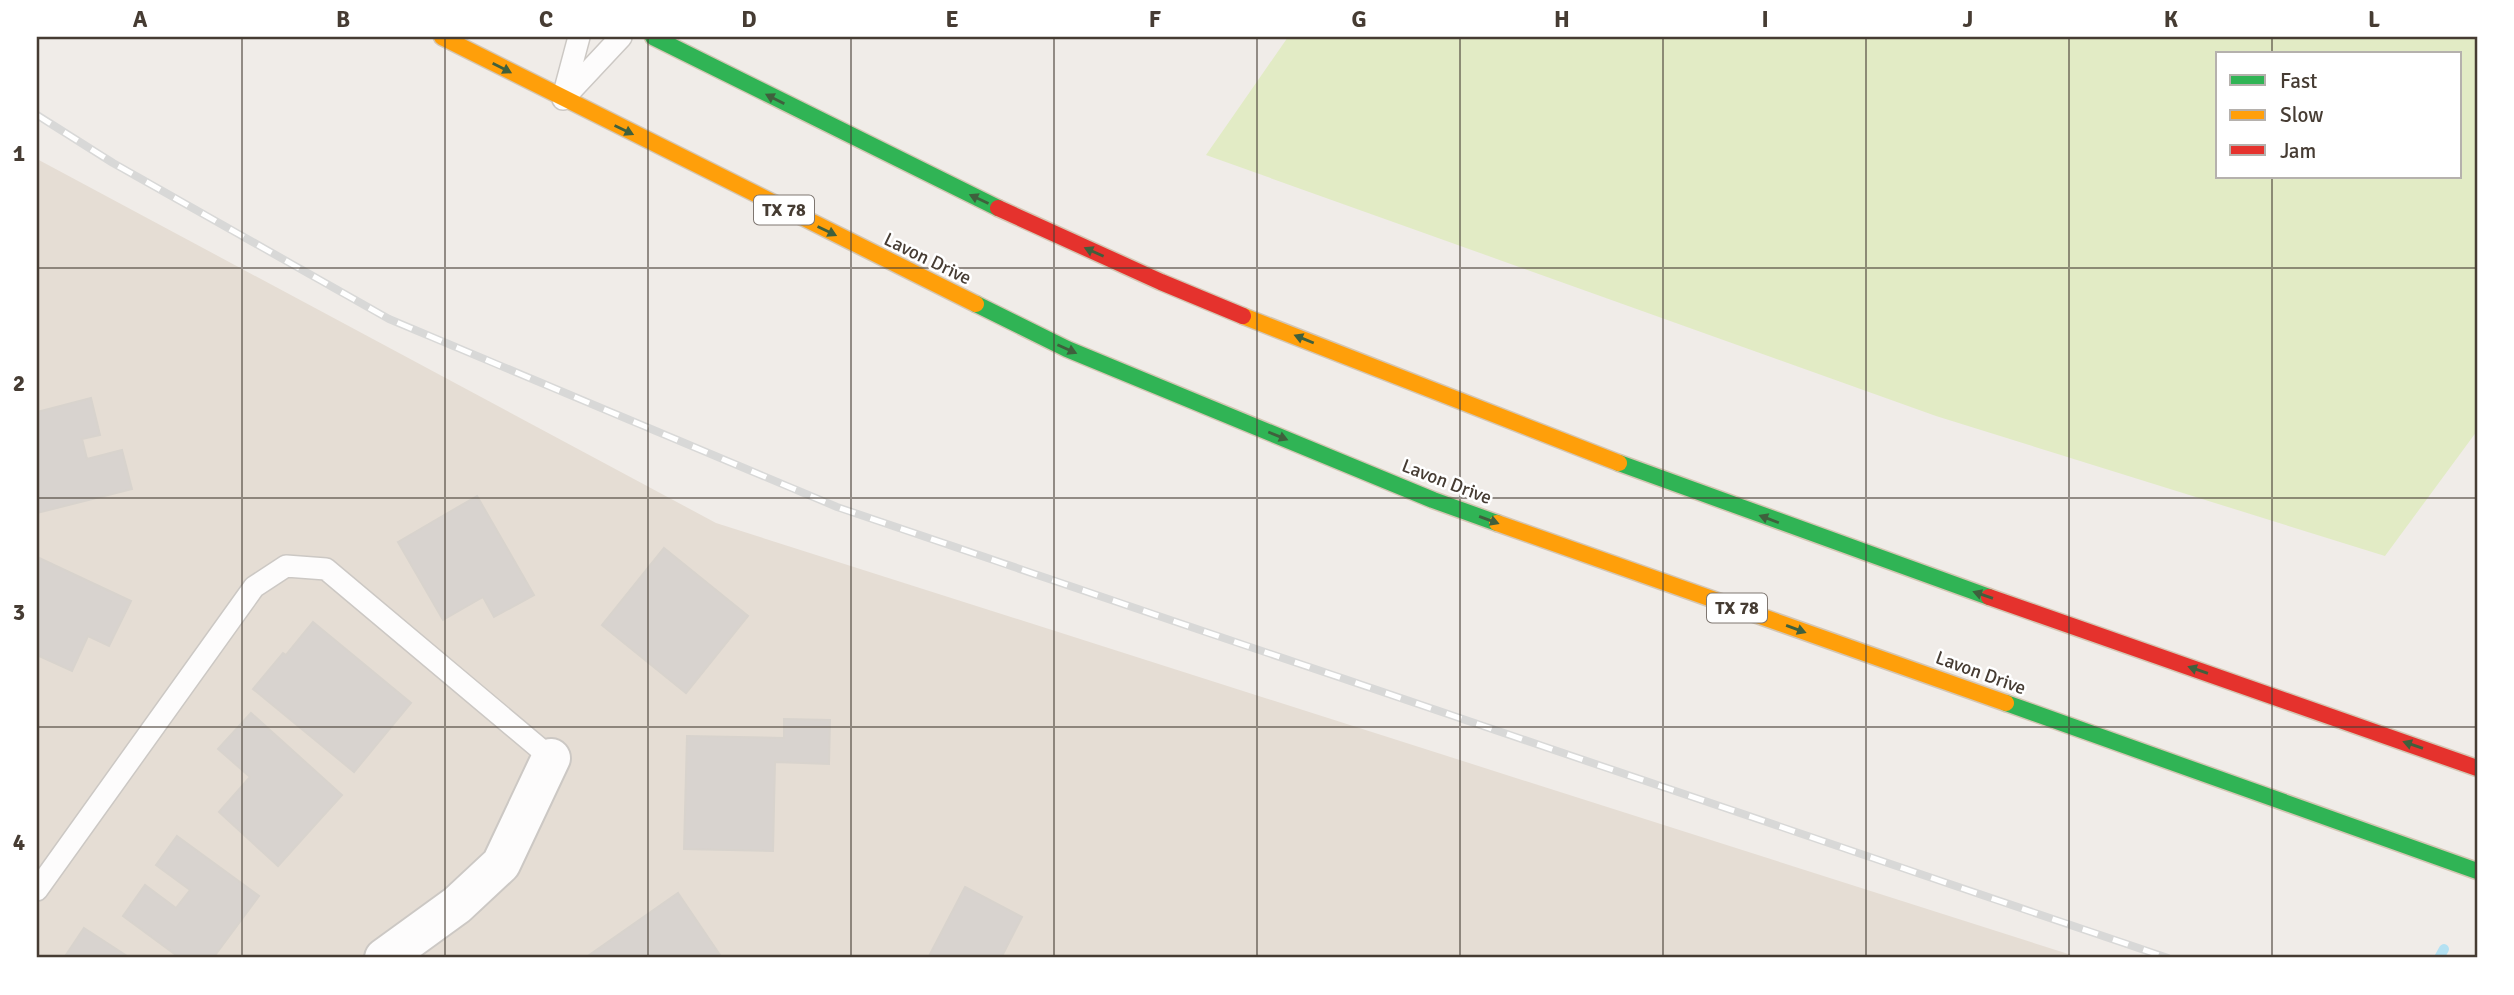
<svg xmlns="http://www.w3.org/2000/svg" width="2514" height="995" viewBox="0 0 2514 995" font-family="Signika,sans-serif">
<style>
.residential{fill:#e5ddd4}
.green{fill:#e2ebc5;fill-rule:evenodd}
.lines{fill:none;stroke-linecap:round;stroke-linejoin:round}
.stream{stroke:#b4e1f2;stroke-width:10}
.building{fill:#d8d3cf;stroke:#d8d3cd;stroke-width:2}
.lane-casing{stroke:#ccc8c4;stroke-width:24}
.street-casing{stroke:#ccc8c4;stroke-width:42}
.fast-casing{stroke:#d4c6b3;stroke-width:19}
.slow-casing{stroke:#d4c6b3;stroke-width:19}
.jam-casing{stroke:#d4c6b3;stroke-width:19}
.lane{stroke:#fdfcfc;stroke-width:21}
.street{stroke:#fdfcfc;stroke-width:38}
.fast{stroke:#30b455;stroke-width:16}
.slow{stroke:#ff9f0a;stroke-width:16}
.jam{stroke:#e5322d;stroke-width:16}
.rail-casing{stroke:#d8d8d7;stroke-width:8}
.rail{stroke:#fff;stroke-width:5;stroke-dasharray:16;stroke-linecap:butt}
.oneway{fill:#3f603d}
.grid{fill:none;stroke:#463c33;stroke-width:2;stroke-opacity:0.55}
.labels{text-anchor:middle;stroke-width:5;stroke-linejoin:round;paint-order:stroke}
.shield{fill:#fff;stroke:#7e7670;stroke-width:2}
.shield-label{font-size:18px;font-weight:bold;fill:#463c33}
.street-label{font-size:19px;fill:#463c33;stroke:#fff}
.neatline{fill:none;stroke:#463c33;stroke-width:2.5}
.grid-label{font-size:23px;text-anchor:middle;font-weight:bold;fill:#463c33}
</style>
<rect width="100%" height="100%" fill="#f0ece8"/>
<path class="residential" d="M 37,159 L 716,523 L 2081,958 L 37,958 Z"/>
<path class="green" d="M 1288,37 L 2477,37 L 2477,431 L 2385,556 L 1936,416 L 1206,155 ZM 2218,54 L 2460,54 L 2460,177 L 2218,177 Z"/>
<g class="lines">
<path class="stream" d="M 2439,958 L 2444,949"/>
</g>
<g class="building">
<path d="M 91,398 L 100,435 L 82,439 L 87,459 L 122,450 L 132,489 L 37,513 L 37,412 Z"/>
<path d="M 477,496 L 534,595 L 494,617 L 483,597 L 443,620 L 398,542 Z"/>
<path d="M 664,548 L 748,616 L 686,693 L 602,625 Z"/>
<path d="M 37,557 L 131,601 L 109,646 L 88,636 L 72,671 L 37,655 Z"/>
<path d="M 313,622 L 411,703 L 354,772 L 253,689 L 283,653 L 286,655 Z"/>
<path d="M 251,713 L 342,795 L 278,866 L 219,812 L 250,777 L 218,749 Z"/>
<path d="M 784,719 L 830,720 L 829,764 L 775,762 L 773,851 L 684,849 L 687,736 L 784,738 Z"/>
<path d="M 177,836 L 259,896 L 213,958 L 180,958 L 123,916 L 145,885 L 176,908 L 190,890 L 156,865 Z"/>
<path d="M 965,887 L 1022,917 L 1001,958 L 928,958 Z"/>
<path d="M 678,893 L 722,958 L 590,958 L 588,956 Z"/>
<path d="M 84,928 L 130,958 L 64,958 Z"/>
</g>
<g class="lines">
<defs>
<g id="lane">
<path d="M 563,97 L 579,37"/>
<path d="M 563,99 L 621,37"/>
<path d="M 37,890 L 254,587 L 286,566 L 326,569 L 551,758"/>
</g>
<path id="street" d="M 384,958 L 457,905 L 501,864 L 551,758"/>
<g id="fast">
<path d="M 653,37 L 998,208"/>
<path d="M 976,304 L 1067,349 L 1433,500 L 1497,523"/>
<path d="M 1619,463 L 1989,597"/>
<path d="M 2006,703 L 2477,871"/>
</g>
<g id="slow">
<path d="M 442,37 L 976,304"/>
<path d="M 1243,316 L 1619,463"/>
<path d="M 1497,523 L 2006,703"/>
</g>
<g id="jam">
<path d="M 998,208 L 1161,282 L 1243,316"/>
<path d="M 1989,597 L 2477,768"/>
</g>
</defs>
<use href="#lane" class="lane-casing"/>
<use href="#street" class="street-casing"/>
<use href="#fast" class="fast-casing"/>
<use href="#slow" class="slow-casing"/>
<use href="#jam" class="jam-casing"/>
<use href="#lane" class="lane"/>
<use href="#street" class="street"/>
<use href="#fast" class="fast"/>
<use href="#slow" class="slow"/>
<use href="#jam" class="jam"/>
<defs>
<path id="rail" d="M 37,115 L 113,163 L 389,319 L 837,507 L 2168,958"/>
</defs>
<use href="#rail" class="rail-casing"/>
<use href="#rail" class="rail"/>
</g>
<defs><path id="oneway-solid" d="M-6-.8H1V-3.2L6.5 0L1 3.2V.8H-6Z" transform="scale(1.75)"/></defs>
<g class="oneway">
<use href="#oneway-solid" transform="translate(502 68) rotate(27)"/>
<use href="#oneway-solid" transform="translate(775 99) rotate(-153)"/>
<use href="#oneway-solid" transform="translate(624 130) rotate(26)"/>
<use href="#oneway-solid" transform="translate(979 199) rotate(-155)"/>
<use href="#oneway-solid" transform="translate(827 231) rotate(26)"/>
<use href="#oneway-solid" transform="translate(1094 252) rotate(-156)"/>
<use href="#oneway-solid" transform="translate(1304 339) rotate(-158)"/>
<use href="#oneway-solid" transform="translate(1067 349) rotate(24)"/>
<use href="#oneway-solid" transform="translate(1278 436) rotate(22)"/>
<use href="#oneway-solid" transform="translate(1769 519) rotate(-159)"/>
<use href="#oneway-solid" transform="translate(1489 520) rotate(20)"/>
<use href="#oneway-solid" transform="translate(1983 595) rotate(-161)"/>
<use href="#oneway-solid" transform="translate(1796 629) rotate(20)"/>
<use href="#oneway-solid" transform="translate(2198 670) rotate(-161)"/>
<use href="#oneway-solid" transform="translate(2413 745) rotate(-161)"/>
</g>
<path class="grid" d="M 242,37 L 242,958M 445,37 L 445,958M 648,37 L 648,958M 851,37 L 851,958M 1054,37 L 1054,958M 1257,37 L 1257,958M 1460,37 L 1460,958M 1663,37 L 1663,958M 1866,37 L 1866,958M 2069,37 L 2069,958M 2272,37 L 2272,54M 2272,177 L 2272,958M 37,268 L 2477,268M 37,498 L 2477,498M 37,727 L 2477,727"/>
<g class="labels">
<g class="shield">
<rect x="754" y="195.5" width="60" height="29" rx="5"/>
<rect x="1707" y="593.5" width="60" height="29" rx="5"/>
</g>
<g class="shield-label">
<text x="784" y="216">TX 78</text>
<text x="1737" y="614">TX 78</text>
</g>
<g class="street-label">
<text transform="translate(928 258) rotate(26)" y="7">Lavon Drive</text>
<text transform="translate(1447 481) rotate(21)" y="7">Lavon Drive</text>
<text transform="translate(1981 672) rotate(20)" y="7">Lavon Drive</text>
</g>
</g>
<rect width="2514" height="995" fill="none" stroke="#ffffff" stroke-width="77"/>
<rect x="2216" y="52" width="245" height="126" fill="#ffffff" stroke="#b5b1ad" stroke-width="2"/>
<rect x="2230" y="75" width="35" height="10" fill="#30b455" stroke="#b5b1ad" stroke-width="2"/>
<text x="2280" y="88" font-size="21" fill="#463c33">Fast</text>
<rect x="2230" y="110" width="35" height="10" fill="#ff9f0a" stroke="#b5b1ad" stroke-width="2"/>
<text x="2280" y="122" font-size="21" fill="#463c33">Slow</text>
<rect x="2230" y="145" width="35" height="10" fill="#e5322d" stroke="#b5b1ad" stroke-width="2"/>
<text x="2280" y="158" font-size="21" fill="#463c33">Jam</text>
<rect x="38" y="38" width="2438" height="918" class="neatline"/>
<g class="grid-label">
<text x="140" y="27">A</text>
<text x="343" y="27">B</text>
<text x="546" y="27">C</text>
<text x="749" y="27">D</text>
<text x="952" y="27">E</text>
<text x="1155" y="27">F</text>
<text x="1359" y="27">G</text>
<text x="1562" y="27">H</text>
<text x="1765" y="27">I</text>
<text x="1968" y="27">J</text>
<text x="2171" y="27">K</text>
<text x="2374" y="27">L</text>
<text x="19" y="161">1</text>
<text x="19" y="391">2</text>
<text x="19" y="620">3</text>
<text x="19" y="850">4</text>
</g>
</svg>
